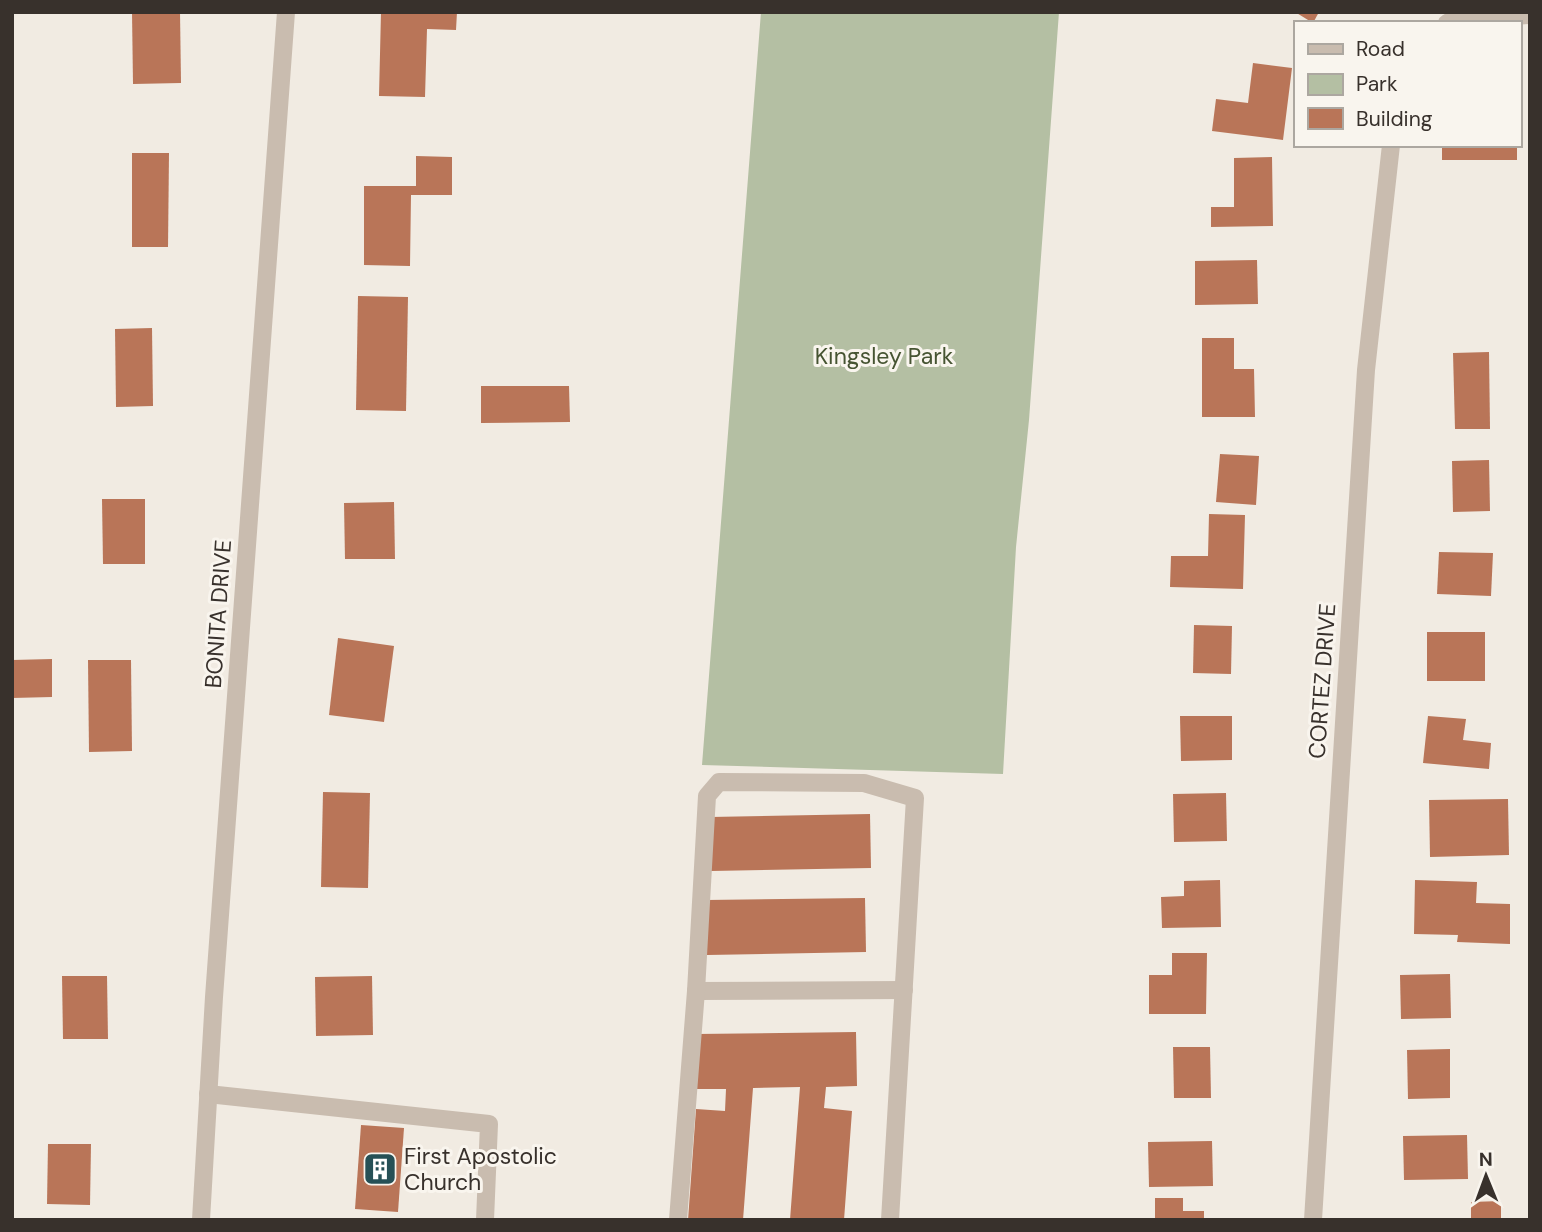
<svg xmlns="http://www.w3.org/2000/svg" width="1542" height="1232" viewBox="0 0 1542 1232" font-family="'DM Sans',sans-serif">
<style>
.green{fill:#b4bfa3}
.building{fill:#b97558}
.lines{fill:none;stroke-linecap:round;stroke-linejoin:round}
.minor{stroke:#c9bcaf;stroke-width:18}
.labels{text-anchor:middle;stroke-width:6;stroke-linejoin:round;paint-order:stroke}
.park-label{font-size:23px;fill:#465432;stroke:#f9f5ee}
.street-label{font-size:23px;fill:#38312c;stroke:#f9f5ee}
.poi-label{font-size:23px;fill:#38312c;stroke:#f9f5ee;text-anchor:start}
</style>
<rect width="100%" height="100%" fill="#f1ebe2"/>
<path class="green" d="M 761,12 L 1059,12 L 1029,420 L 1016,547 L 1003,774 L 702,765 Z"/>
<g class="building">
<path d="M 132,12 L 180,12 L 181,83 L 133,84 Z"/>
<path d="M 381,12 L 457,12 L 456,30 L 427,29 L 425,97 L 379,96 Z"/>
<path d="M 1295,12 L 1319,12 L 1313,23 Z"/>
<path d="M 1253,63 L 1292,68 L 1283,140 L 1212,131 L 1216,99 L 1248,103 Z"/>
<rect x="1442" y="145" width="75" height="15"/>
<path d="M 132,153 L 169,153 L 168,247 L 132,247 Z"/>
<path d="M 416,156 L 452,157 L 452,195 L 411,195 L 410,266 L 364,265 L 364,186 L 416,186 Z"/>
<path d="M 1272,157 L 1273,226 L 1211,227 L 1211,207 L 1234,207 L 1234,158 Z"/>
<path d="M 1257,260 L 1258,304 L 1195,305 L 1195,261 Z"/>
<path d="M 358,296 L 408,297 L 406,411 L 356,410 Z"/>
<path d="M 152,328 L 153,406 L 116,407 L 115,329 Z"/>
<path d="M 1202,338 L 1234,338 L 1234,369 L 1254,369 L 1255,417 L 1202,417 Z"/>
<path d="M 1489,352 L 1490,429 L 1455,429 L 1453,353 Z"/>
<path d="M 481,386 L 569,386 L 570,422 L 481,423 Z"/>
<path d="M 1220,454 L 1259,456 L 1256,505 L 1216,502 Z"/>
<path d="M 1489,460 L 1490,511 L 1453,512 L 1452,461 Z"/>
<path d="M 102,499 L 145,499 L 145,564 L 103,564 Z"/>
<path d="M 394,502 L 395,559 L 345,559 L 344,503 Z"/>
<path d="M 1209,514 L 1245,515 L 1243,589 L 1170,587 L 1171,556 L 1208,556 Z"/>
<path d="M 1439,552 L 1493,553 L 1491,596 L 1437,594 Z"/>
<path d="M 1194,625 L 1232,626 L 1231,674 L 1193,673 Z"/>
<rect x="1427" y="632" width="58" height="49"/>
<path d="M 338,638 L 394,646 L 384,722 L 329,715 Z"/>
<path d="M 52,659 L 52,697 L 12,698 L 12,660 Z"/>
<path d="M 88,660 L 131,660 L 132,751 L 89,752 Z"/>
<path d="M 1180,716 L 1232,716 L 1232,760 L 1181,761 Z"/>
<path d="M 1428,716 L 1466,719 L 1463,740 L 1491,743 L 1489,769 L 1423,763 Z"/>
<path d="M 323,792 L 370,793 L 368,888 L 321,887 Z"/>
<path d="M 1226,793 L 1227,841 L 1174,842 L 1173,794 Z"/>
<path d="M 1508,799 L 1509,855 L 1430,857 L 1429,800 Z"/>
<path d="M 870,814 L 871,868 L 711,871 L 710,817 Z"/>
<path d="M 1220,880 L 1221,927 L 1162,928 L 1161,897 L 1184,896 L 1184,881 Z"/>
<path d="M 1415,880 L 1477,882 L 1476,903 L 1510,904 L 1510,944 L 1457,942 L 1458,935 L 1414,934 Z"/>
<path d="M 865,898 L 866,952 L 707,955 L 706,900 Z"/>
<path d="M 1172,953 L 1207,953 L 1206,1014 L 1149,1014 L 1149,975 L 1172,975 Z"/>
<path d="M 1450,974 L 1451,1018 L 1401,1019 L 1400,975 Z"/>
<path d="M 62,976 L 107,976 L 108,1039 L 63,1039 Z"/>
<path d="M 372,976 L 373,1035 L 316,1036 L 315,977 Z"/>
<path d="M 856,1032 L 857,1086 L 826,1087 L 824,1108 L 852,1111 L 844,1220 L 790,1220 L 800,1087 L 753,1088 L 743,1220 L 688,1220 L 696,1109 L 725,1111 L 726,1089 L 697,1089 L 696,1034 Z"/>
<path d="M 1173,1047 L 1210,1047 L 1211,1098 L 1174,1098 Z"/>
<path d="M 1450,1049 L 1450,1098 L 1408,1099 L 1407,1050 Z"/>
<path d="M 361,1125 L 404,1128 L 398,1212 L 355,1209 Z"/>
<path d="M 1467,1135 L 1468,1179 L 1404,1180 L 1403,1136 Z"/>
<path d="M 1212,1141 L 1213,1186 L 1149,1187 L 1148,1142 Z"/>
<path d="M 48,1144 L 91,1144 L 90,1205 L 47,1204 Z"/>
<path d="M 1155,1198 L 1183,1198 L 1183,1211 L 1204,1211 L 1204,1220 L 1155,1220 Z"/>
<path d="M 1501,1201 L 1501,1220 L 1471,1220 L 1471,1202 Z"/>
</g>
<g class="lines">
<g class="minor">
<path d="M 1447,23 L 1456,18 L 1530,15"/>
<path d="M 696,991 L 904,990"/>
<path d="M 208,1094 L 489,1124 L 485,1220"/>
<path d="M 201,1220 L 214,997 L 286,12"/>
<path d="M 678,1220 L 696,991 L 707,796 L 719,782 L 864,783 L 915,798 L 890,1220"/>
<path d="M 1313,1220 L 1366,370 L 1391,145"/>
</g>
</g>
<defs>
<symbol id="building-square" viewBox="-11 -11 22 22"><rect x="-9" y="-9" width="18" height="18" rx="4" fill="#265056" stroke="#f9f5ee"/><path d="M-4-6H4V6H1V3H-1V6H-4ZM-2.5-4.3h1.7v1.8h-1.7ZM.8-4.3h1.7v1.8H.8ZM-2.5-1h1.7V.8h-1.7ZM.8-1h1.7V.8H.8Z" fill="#fff"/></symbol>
</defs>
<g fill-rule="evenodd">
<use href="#building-square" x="361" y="1150" width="38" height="38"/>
</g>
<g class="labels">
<g class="park-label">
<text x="884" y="364">Kingsley Park</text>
</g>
<g class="street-label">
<text transform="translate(218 614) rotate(-86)" y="8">BONITA DRIVE</text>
<text transform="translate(1322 681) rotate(-86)" y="8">CORTEZ DRIVE</text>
</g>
<g class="poi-label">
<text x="404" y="1164">First Apostolic<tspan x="404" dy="26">Church</tspan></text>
</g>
</g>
<rect width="1542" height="1232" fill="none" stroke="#38312c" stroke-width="28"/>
<rect x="1294" y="21" width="228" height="126" fill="#f9f5ee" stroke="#aca7a0" stroke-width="2"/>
<rect x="1308" y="44" width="35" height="10" fill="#c9bcaf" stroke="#aca7a0" stroke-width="2"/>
<text x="1356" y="56" font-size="21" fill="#38312c">Road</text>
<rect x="1308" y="74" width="35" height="21" fill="#b4bfa3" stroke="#aca7a0" stroke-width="2"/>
<text x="1356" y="91" font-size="21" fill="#38312c">Park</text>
<rect x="1308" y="108" width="35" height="21" fill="#b97558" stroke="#aca7a0" stroke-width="2"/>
<text x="1356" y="126" font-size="21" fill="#38312c">Building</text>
<g transform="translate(1486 1176) rotate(359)" stroke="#f9f5ee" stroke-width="5" paint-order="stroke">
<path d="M0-5L12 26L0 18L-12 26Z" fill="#38312c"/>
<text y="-10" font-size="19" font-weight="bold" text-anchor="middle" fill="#38312c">N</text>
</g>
</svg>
